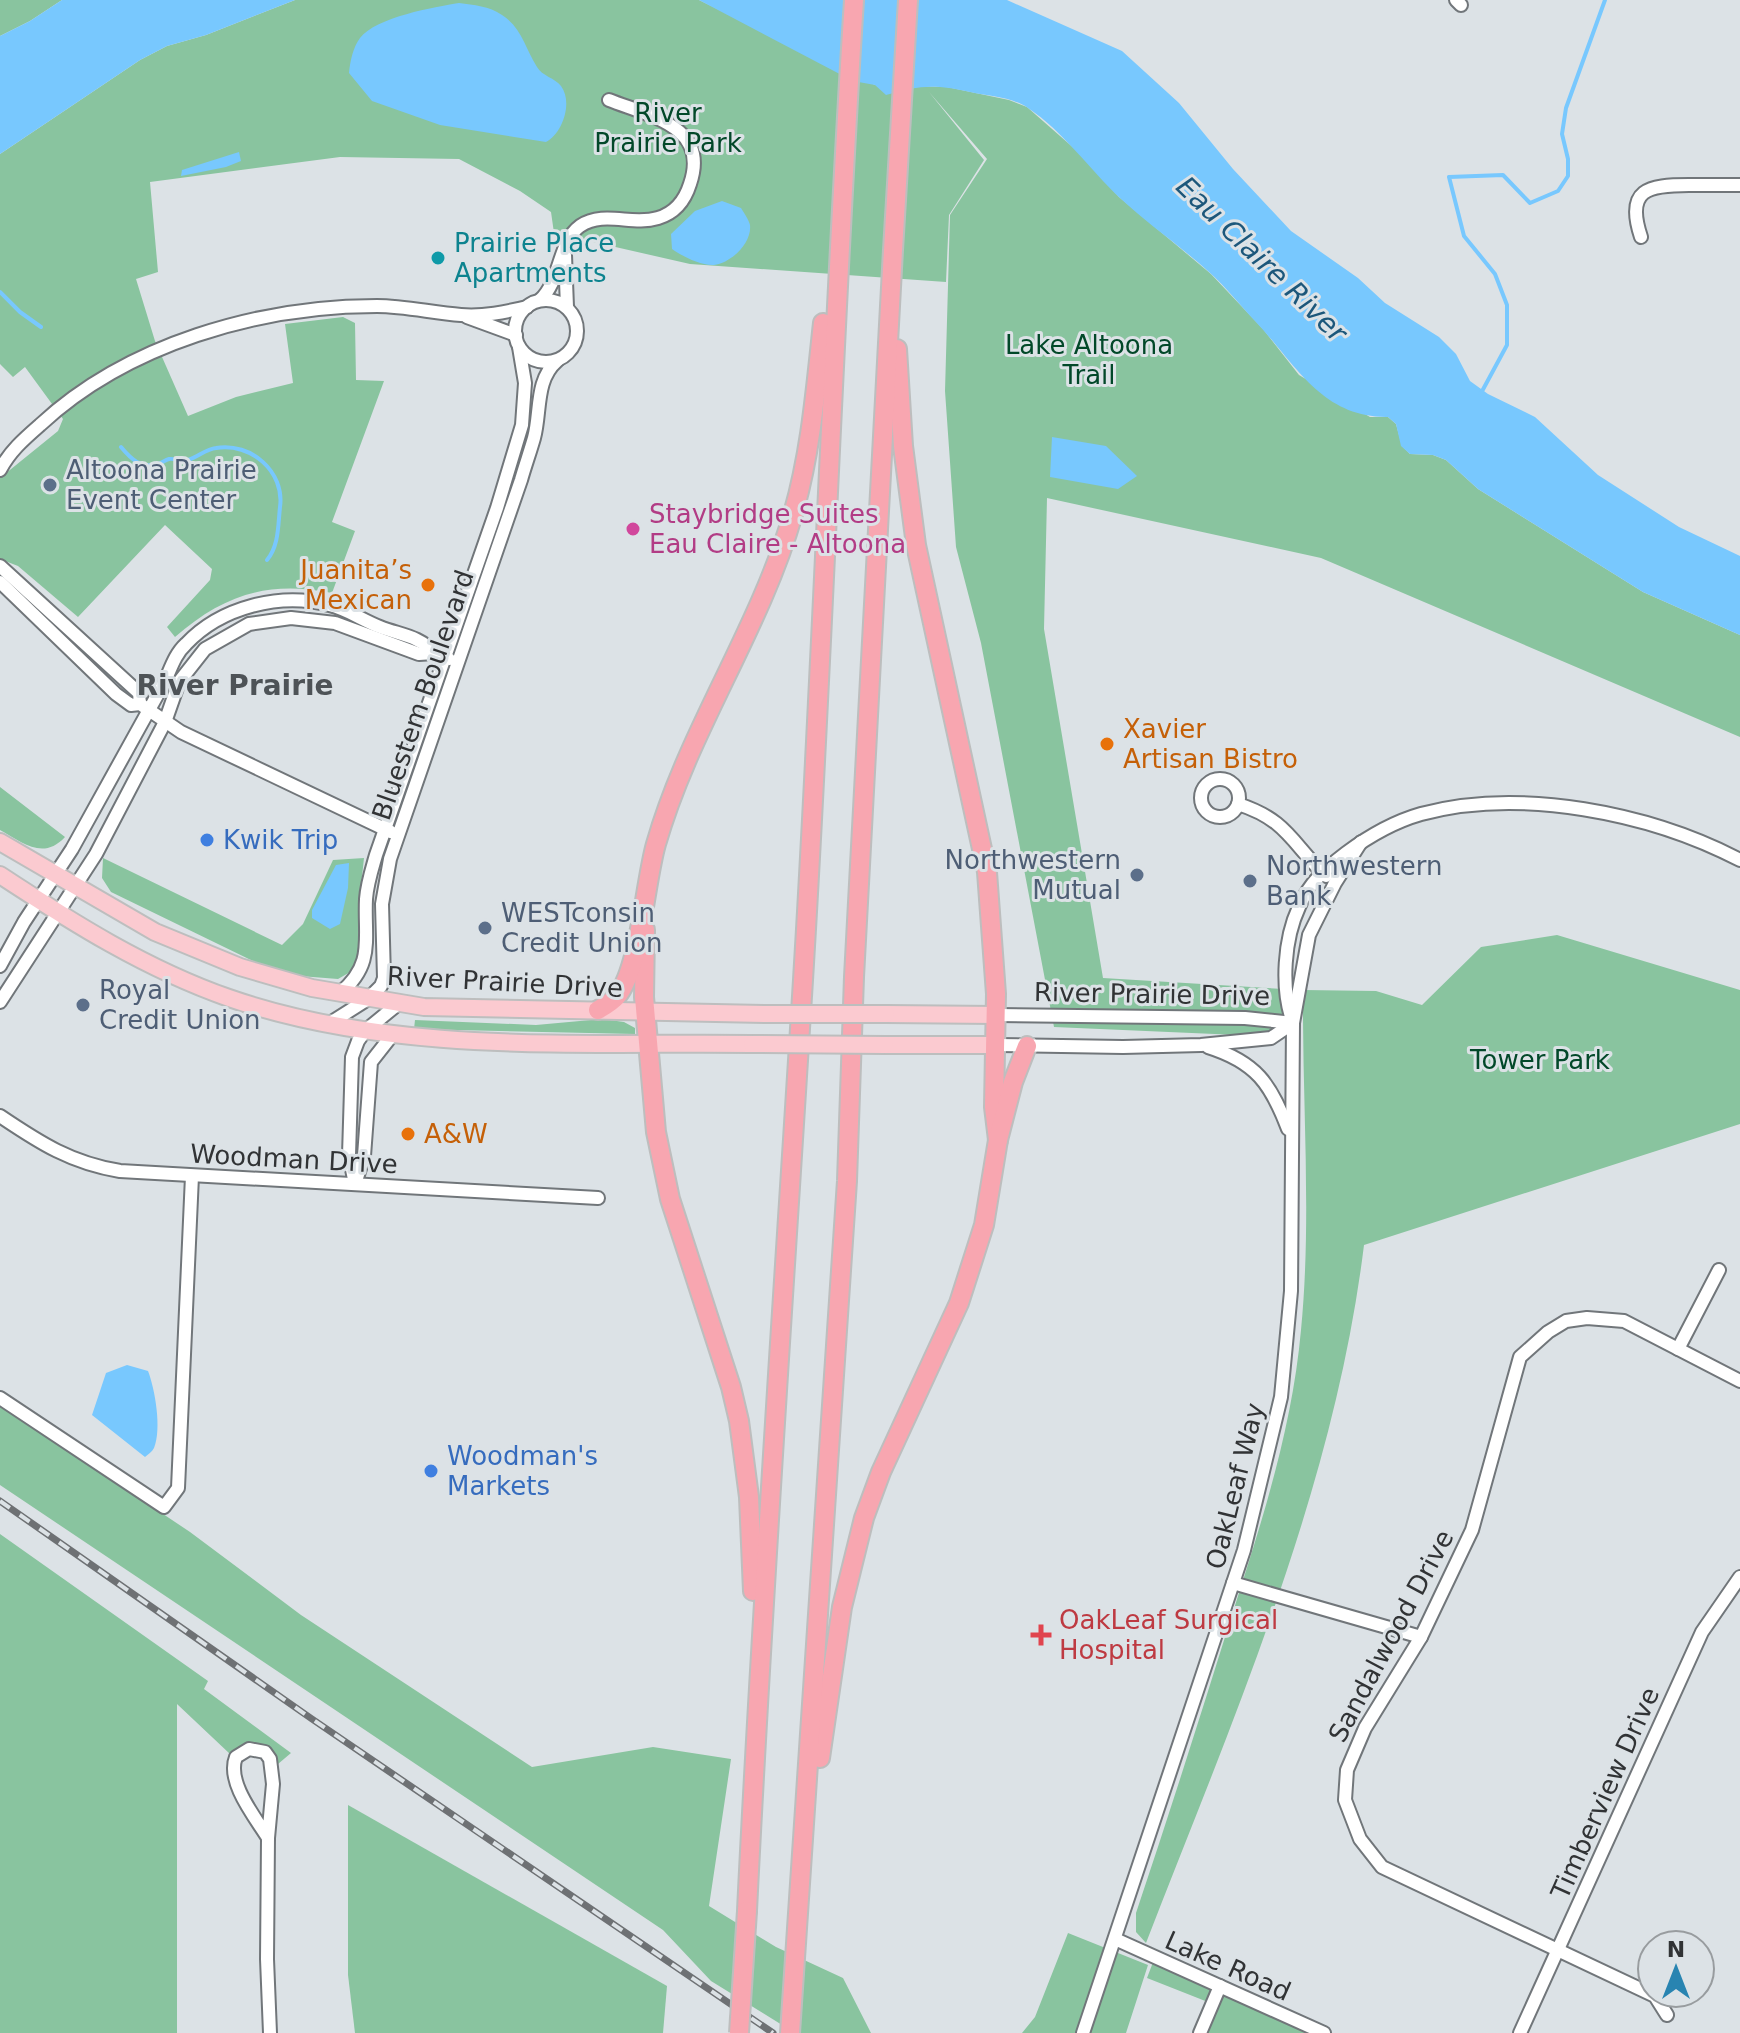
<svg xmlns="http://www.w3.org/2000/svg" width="1740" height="2033" viewBox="0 0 1740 2033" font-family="'DejaVu Sans',sans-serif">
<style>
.green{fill:#89c49f}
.water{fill:#78c8fe}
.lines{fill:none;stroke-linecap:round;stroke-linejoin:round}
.stream{stroke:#78c8fe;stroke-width:4}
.minor-casing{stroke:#71767a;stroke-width:16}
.major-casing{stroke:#bdbebe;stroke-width:20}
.highway-casing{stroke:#bdbebe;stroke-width:22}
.minor{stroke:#fff;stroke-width:12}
.major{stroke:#fbcad0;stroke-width:16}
.highway{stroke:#f8a6b0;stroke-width:18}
.rail-casing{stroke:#6e7174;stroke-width:7}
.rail{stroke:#dce2e6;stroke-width:4;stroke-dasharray:12;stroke-linecap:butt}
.major-bridge-casing{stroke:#bdbebe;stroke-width:20;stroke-linecap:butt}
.highway-bridge-casing{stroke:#bdbebe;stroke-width:22;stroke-linecap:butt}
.major-bridge{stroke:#fbcad0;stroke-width:16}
.highway-bridge{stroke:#f8a6b0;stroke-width:18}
.culture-dot{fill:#0f9aa8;stroke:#dce2e6;stroke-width:3}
.service-dot{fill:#5c6f8a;stroke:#dce2e6;stroke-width:3}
.hotel-dot{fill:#d1479c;stroke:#dce2e6;stroke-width:3}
.food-dot{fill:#e8710a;stroke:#dce2e6;stroke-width:3}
.shop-dot{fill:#3f7fe0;stroke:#dce2e6;stroke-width:3}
.health-dot{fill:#e0444e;stroke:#dce2e6;stroke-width:3}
.labels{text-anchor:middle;stroke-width:6;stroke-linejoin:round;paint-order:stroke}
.park-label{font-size:26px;fill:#024829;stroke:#dce2e6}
.culture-label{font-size:26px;fill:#0d838f;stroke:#dce2e6;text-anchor:start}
.service-label{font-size:26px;fill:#4e5e75;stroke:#dce2e6;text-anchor:start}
.hotel-label{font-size:26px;fill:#b23c85;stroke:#dce2e6;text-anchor:start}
.food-label{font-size:26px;fill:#c56008;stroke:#dce2e6;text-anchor:start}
.street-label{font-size:26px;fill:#313335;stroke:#dce2e6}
.shop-label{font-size:26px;fill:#366cbe;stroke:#dce2e6;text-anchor:start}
.health-label{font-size:26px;fill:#be3a42;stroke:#dce2e6;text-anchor:start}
.water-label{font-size:28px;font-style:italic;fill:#1c577b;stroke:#dce2e6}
.neighbourhood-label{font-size:28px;font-weight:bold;fill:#4e5357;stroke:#dce2e6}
</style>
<rect width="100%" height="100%" fill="#dce2e6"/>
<g class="green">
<path d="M 0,0 L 62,0 L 30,21 L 0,36 Z"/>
<path d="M 295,0 L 699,0 L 875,85 L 947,87 L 1009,100 L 1027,107 L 1076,150 L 1119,197 L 1211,274 L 1263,329 L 1299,375 L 1370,417 L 1388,417 L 1396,424 L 1402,446 L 1410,454 L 1433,455 L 1446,460 L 1478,489 L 1643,592 L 1740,635 L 1740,737 L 1321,558 L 1047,498 L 1044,629 L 1103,978 L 1283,989 L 1284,1037 L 1054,1027 L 981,643 L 956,547 L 945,391 L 950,215 L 987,159 L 929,92 L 984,160 L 949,215 L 946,282 L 690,264 L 554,233 L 551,212 L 520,191 L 459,159 L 340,157 L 150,182 L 158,272 L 136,279 L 155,341 L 188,416 L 236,397 L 293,383 L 285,324 L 343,317 L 355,323 L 356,380 L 384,381 L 332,522 L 355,531 L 332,593 C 268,580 223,595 175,637 L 167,627 L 210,580 L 212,569 L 165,525 L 78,617 L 18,566 L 0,559 L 0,478 L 58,431 L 63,419 L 25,367 L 13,377 L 0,364 L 0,154 L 140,60 L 167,46 L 206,35 Z"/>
<path d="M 0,787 L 65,837 C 43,861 22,842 0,830 Z"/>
<path d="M 103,858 L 282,945 L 303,924 L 333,860 L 364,858 L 360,895 L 360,958 L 352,971 L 338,979 L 300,976 L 255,962 L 111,892 L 102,878 Z"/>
<path d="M 1557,935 L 1740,990 L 1740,1124 L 1364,1245 C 1334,1489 1234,1716 1146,1943 L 1136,1932 L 1136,1913 C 1169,1815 1200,1717 1231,1618 C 1261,1524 1292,1430 1301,1330 C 1312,1217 1302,1103 1303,990 L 1376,991 L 1422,1005 L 1481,947 Z"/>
<path d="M 602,1019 L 624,1022 L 635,1028 L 635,1034 L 414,1029 L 415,1020 L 536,1025 Z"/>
<path d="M 0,1405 L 190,1532 L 301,1615 L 532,1767 L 653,1747 L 731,1759 L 709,1906 L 776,1947 L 843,1978 L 871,2033 L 795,2033 L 711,1981 L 663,1930 L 0,1485 Z"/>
<path d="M 0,1534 L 208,1681 L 204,1689 L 291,1753 L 278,1764 L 269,1749 C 254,1741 241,1742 230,1754 L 177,1704 L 177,2033 L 0,2033 Z"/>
<path d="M 348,1805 L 667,1986 L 663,2033 L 355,2033 L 348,1975 Z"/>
<path d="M 1068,1933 L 1148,1965 L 1126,2033 L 1022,2033 L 1035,2017 Z"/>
<path d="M 1155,1957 L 1332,2033 L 1206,2033 L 1218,2006 L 1147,1978 Z"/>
</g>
<g class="water">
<path d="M 62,0 L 295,0 L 206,35 L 167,46 L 140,60 L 0,154 L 0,36 L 30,21 Z"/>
<path d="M 699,0 L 1007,0 L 1122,51 L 1179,103 L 1233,169 L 1291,231 L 1358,278 L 1385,303 L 1439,337 L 1456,354 L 1470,381 L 1488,394 L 1535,417 L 1598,475 L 1679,527 L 1740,556 L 1740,635 L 1643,592 L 1478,489 L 1446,460 L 1433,455 L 1410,454 L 1401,446 L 1396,424 L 1388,417 C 1321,418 1295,363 1255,321 C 1240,305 1226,287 1209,272 C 1180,246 1148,224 1120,198 C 1089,169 1064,132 1028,108 C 1012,97 989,96 970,92 C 935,84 919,85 886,95 L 875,85 L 853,81 Z"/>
<path d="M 459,3 C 474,5 489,6 502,15 C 522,28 525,48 537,67 C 542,76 555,78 561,86 C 573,102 563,133 546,142 L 440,125 L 372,101 L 349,73 C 350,62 353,47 360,38 C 376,17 435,7 459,3 Z"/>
<path d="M 239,152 L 241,161 L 226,167 L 181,176 L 182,170 Z"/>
<path d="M 722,201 L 741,208 C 744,213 749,220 750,225 C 752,243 731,263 714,265 C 701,266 682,256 672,249 L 671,234 L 695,211 Z"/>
<path d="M 1052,437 L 1106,446 L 1137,476 L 1118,489 L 1050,477 Z"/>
<path d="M 349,863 L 348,888 L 340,924 L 330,929 L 312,918 L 312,910 L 336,865 Z"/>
<path d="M 127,1365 L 148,1371 C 155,1389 162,1429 154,1448 C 152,1452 148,1454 145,1457 L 92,1415 L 106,1373 Z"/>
</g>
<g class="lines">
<g class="stream">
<path d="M 0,292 L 20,312 L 41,327"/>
<path d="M 1480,395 L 1507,345 L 1507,305 L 1495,274 L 1464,236 L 1449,177 L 1503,175 L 1530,203 L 1558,191 L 1568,176 L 1568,159 L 1562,134 L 1566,108 L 1605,0"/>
<path d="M 121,447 C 131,459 141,469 158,464 C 162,463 165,460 169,459 C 175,458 181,462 188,460 C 198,457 206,449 216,448 C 251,442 285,472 280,507 C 278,525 279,546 267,560"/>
</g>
<defs>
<g id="minor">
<path d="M 1456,0 L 1461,5"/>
<path d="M 1641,237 C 1625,189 1648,185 1689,185 C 1706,185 1723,185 1740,185"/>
<path d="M 565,255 L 567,307"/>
<circle cx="546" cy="331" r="31"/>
<path d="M 540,300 C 561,281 558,242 580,226 C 604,210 632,226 658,218 C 675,213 685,200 690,184 C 710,126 649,116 609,100"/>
<path d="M 467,317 L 516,335"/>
<path d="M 0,470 C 10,451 24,439 40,425 C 127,344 259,306 377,306 C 405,306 433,313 461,315 C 483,317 506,312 527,307"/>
<path d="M 0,566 L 139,693 L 140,704"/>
<path d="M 0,582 L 116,694 L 131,705 L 140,704 L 181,732 L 391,832"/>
<circle cx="1220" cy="798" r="19"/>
<path d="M 1238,804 C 1288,820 1292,844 1326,876"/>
<path d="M 0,966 L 24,922 L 72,849 L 165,681 C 171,668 175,654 186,644 C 221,607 280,592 329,605 C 347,609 362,620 380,627 C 400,635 420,636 434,653"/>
<path d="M 340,993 C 375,964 364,939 366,899 C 367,884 372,869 376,855 L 497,508 L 522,425 L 525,383 L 519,347"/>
<path d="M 0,1002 L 96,854 L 165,722 L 179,682 L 205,649 L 249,624 L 291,618 L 335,623 L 419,654 L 434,653 L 449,659"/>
<path d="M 996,1015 L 1245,1018 L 1293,1023"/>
<path d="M 1292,1020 C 1281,987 1284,939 1299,907 C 1309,883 1325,869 1346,853 C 1369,836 1393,822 1421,814 C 1520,787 1650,813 1740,860"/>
<path d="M 327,1025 L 368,999 L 381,986 L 384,978 L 382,904 L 390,859 L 521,480 C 525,466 530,452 534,438 C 541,412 535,380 557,361"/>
<path d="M 996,1045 L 1123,1047 L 1201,1045 L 1271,1038 L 1293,1023"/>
<path d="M 1208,1047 C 1256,1062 1271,1084 1288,1129"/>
<path d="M 0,1116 C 40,1143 71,1163 120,1171 L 598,1198"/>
<path d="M 356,1181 L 364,1156 L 371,1062 L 393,1034"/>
<path d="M 355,1184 L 349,1155 L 352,1057 L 358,1041 L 365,1031 L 398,1004"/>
<path d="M 1678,1349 L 1719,1270"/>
<path d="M 0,1398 L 164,1507 L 178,1488 L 192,1176"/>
<path d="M 1233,1583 L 1421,1637"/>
<path d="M 268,1838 C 255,1817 226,1782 236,1757 L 249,1749 L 265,1752 L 270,1759 L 273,1784 L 268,1838 L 267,1959 L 270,2033"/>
<path d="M 1115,1939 L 1324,2033"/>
<path d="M 1667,2015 L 1655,1996 L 1382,1867 L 1360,1839 L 1345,1800 L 1347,1770 L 1365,1728 L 1421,1637 L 1472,1530 L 1520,1357 L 1548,1332 L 1566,1321 L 1587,1318 L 1624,1321 L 1740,1381"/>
<path d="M 1083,2033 L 1244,1550 L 1281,1397 L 1291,1291 L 1293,1023 L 1309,935 L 1335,883 L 1361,842"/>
<path d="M 1200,2033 L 1220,1986"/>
<path d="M 1520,2033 L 1702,1632 L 1740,1577"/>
</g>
<g id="major">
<path d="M 0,842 L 155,932 L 240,967 L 312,988 L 424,1007 L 765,1014"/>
<path d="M 0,875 C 73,923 146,969 229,998 C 393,1055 581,1042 752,1044"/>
<path d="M 886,1014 L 996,1015"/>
<path d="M 885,1045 L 996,1045"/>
</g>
<g id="highway">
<path d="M 897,349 L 903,446 L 916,545 L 987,872 L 996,994 L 994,1107 L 998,1140"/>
<path d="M 645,930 L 644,997 L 656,1132 L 670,1199 L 731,1387 L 739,1421 L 749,1497 L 753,1591"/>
<path d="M 598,1010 C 605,1006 612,1002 617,996 C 640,968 645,882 656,844 C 689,729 760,629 793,514 C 811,452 816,387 823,323"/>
<path d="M 820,1758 L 842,1607 L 864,1518 L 881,1472 L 959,1303 L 984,1225 L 998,1140 L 1013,1082 L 1027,1046"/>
<path d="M 747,1911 C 762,1600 784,1290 803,980 C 823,653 833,326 854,0"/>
<path d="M 790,2033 L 847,1181 L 854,977 L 893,250 L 908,0"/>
</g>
</defs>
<use href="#minor" class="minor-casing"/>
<use href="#major" class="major-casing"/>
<use href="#highway" class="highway-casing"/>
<use href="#minor" class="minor"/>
<use href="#major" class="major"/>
<use href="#highway" class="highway"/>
<defs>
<path id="rail" d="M 0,1501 L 312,1719 L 773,2033"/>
</defs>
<use href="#rail" class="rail-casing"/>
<use href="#rail" class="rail"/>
<defs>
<g id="major-bridge">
<path d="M 765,1014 L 886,1014"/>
<path d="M 752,1044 L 885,1045"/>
</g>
<path id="highway-bridge" d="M 739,2033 L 747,1911"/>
</defs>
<use href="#major-bridge" class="major-bridge-casing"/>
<use href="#highway-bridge" class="highway-bridge-casing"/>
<use href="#major-bridge" class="major-bridge"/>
<use href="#highway-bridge" class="highway-bridge"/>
</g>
<circle class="culture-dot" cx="438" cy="258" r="8"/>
<g class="service-dot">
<circle cx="50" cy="485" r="8"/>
<circle cx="1137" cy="875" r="8"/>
<circle cx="1250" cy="881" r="8"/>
<circle cx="485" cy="928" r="8"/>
<circle cx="83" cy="1005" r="8"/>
</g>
<circle class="hotel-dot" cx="633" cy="529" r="8"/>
<g class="food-dot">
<circle cx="428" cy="585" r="8"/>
<circle cx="1107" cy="744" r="8"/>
<circle cx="408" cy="1134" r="8"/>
</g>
<g class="shop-dot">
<circle cx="207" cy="840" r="8"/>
<circle cx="431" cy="1471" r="8"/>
</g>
<path class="health-dot" d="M1037 1623h8v8h8v8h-8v8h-8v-8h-8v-8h8z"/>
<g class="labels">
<g class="park-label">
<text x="668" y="122">River<tspan x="668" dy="30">Prairie Park</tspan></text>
<text x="1089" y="354">Lake Altoona<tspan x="1089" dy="30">Trail</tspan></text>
<text x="1540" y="1069">Tower Park</text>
</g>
<g class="culture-label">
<text x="454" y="252">Prairie Place<tspan x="454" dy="30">Apartments</tspan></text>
</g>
<g class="service-label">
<text x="66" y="479">Altoona Prairie<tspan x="66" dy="30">Event Center</tspan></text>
<text x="1121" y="869" text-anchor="end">Northwestern<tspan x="1121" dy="30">Mutual</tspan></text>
<text x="1266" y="875">Northwestern<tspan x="1266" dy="30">Bank</tspan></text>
<text x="501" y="922">WESTconsin<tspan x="501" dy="30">Credit Union</tspan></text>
<text x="99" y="999">Royal<tspan x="99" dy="30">Credit Union</tspan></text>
</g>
<g class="hotel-label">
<text x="649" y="523">Staybridge Suites<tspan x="649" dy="30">Eau Claire - Altoona</tspan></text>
</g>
<g class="food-label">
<text x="412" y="579" text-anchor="end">Juanita’s<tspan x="412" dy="30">Mexican</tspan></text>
<text x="1123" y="738">Xavier<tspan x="1123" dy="30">Artisan Bistro</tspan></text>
<text x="424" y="1143">A&amp;W</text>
</g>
<g class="street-label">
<text transform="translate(423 695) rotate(-71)" y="9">Bluestem Boulevard</text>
<text transform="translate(505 982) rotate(3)" y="9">River Prairie Drive</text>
<text transform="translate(1152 994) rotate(1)" y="9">River Prairie Drive</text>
<text transform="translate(294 1159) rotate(3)" y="9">Woodman Drive</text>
<text transform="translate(1235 1486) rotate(-76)" y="9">OakLeaf Way</text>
<text transform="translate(1391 1636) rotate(-62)" y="9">Sandalwood Drive</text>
<text transform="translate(1605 1793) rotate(-66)" y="9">Timberview Drive</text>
<text transform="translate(1228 1966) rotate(24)" y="9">Lake Road</text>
</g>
<g class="shop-label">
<text x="223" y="849">Kwik Trip</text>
<text x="447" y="1465">Woodman's<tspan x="447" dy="30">Markets</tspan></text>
</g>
<g class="health-label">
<text x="1059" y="1629">OakLeaf Surgical<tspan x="1059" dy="30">Hospital</tspan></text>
</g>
<g class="water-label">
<text transform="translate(1262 259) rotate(44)" y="10">Eau Claire River</text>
</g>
<g class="neighbourhood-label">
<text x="235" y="695">River Prairie</text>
</g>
</g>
<g transform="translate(1676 1969)"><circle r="38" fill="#dce2e6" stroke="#989c9f" stroke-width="2"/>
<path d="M0-6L14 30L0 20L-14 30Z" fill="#2884b1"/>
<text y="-12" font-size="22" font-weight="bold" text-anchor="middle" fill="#313335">N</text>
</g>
</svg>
